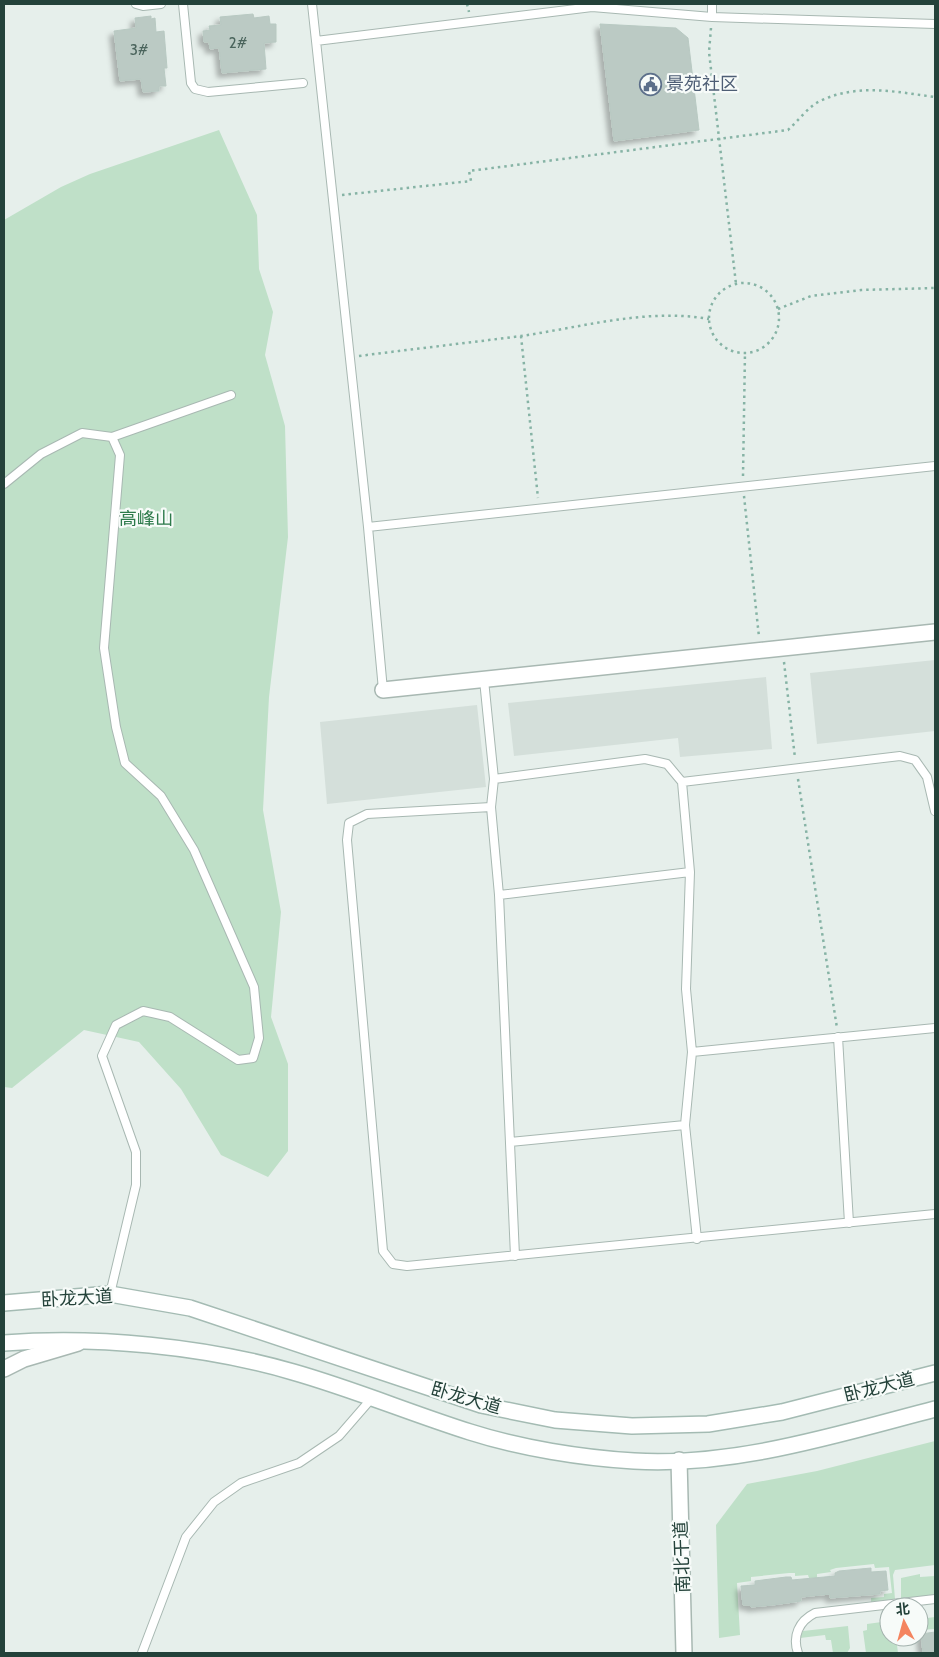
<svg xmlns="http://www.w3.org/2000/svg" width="939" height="1657" viewBox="0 0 939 1657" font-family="Cabin,'Noto Sans SC',sans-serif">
  <defs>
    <filter id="shadow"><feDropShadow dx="-4.5" dy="4.5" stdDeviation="2.5" flood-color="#0004"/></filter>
  </defs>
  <rect width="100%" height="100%" fill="#e6efeb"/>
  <path fill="#d4dfda" d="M935,660V731L817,744L810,673Z
    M766,677L772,749L680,757L678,738L514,756L508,703Z
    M477,705L486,787L327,804L320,722Z"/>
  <path fill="#bfe0c8" d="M219,130L257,215L259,269L273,312L265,355L285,426L288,537L269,697L263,810L281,912L271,1017L288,1064V1151L268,1177L221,1155L181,1089L139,1042L84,1030L12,1088L4,1087V220L61,187L90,174Z
    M935,1441V1565L895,1570L893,1575L895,1599L871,1602V1598L884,1597V1594L892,1593L889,1567L875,1568L874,1564L836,1568L830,1570L831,1572L817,1574V1578H809L808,1575L795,1576V1573H789L751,1577V1581L737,1583L740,1635L719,1638L716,1525L747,1484L817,1471Z
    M920,1574V1577L935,1576V1595L901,1598V1578Z
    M935,1617V1629L919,1630V1619Z
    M889,1621V1637H896L898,1653H866L863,1631L867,1630V1624Z
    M848,1626L850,1648L847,1653H833L831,1640H826L825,1635L800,1638L803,1631Z"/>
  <path fill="#bbcac4" stroke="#b8c9c2" filter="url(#shadow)" d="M253,14L254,18L269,16L270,24H276V42L264,43L266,69L222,73L219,48L210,49L209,42H204L203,31L210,30L209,26L221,25L220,17Z
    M151,16V19L155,18L156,32L164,31L167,68H164L166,86H159V91L143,92L141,79L120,81L114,31L136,28L135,18Z
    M600,24L676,28L688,38L699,130L614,141Z
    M871,1568V1572L886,1571L888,1590L880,1591V1594L830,1598V1594L801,1597V1601L772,1605L751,1607L750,1605H743L741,1586L755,1585V1581L786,1577H791L792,1580L835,1576V1573L839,1571Z
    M935,1632V1653H923L921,1634Z"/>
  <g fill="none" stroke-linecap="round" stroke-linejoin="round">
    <defs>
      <path id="service" d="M136,4L143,6L161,4
        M183,4L191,83L195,89L208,92L303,83
        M312,4L316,41
        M712,17V4
        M112,437L231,395
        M4,484L41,454L82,433L112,437L120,455L104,648L116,727L125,763L161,796L194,850L254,987L259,1038L253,1058L238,1060L170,1017L143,1011L116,1025L102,1056L136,1152V1185L110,1294
        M368,527L935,466
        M484,680L494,779L491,807L499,895L515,1256
        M383,690L368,527L316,41L592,7L712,17L935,24
        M494,779L645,759L667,764L682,782L690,872L686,989L692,1052L685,1125L697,1239
        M682,782L900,756L915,760L927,777L935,811
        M491,807L367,814L349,823L347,840L383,1251L393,1264L407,1266L935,1214
        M499,895L690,872
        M838,1037L849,1223
        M692,1052L935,1028
        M510,1142L685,1125
        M142,1653L186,1537L214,1502L241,1483L299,1463L339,1436L372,1398
        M798,1653C792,1636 799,1621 815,1613L935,1599"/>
      <path id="minor" d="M383,690L935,632"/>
      <path id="tertiary" d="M4,1369L24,1359L78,1343
        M679,1460L684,1653"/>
      <path id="secondary" d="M4,1303L110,1294L190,1308L481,1405L555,1420L632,1426L708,1424L782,1412L935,1373
        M4,1343C96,1336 204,1346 293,1372C353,1389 410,1413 470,1432C520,1448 582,1458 634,1461C735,1467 839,1434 935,1409"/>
    </defs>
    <use href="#service" stroke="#a8b8b2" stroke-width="10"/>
    <use href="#minor" stroke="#a8b8b2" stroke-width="18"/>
    <use href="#tertiary" stroke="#a8b8b2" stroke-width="18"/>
    <use href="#secondary" stroke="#a4bbb3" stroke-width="18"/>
    <path stroke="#86b3a5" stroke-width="2.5" stroke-dasharray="2.5 4" stroke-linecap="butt" d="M467,4L469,12
      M711,28L709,52L736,284
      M342,195L471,181L469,171L788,130C798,121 809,106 820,101C858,83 896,92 935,97
      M709 318a35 35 0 1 1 70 0a35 35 0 1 1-70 0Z
      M778,309L811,296L861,290L935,288
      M521,336L538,498
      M359,356C413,349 467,343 521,336C583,327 647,308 709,319
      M743,476L745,352
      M744,496L759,637
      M784,662L795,758
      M798,779L837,1028"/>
    <use href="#service" stroke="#fff" stroke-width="8"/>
    <use href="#minor" stroke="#fff" stroke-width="15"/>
    <use href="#tertiary" stroke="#fff" stroke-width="15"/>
    <use href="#secondary" stroke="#fff" stroke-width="15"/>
  </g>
  <defs>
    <symbol id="civic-ring" viewBox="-11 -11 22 22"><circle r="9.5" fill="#f7fbf9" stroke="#5c6f8a" stroke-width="1.5"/><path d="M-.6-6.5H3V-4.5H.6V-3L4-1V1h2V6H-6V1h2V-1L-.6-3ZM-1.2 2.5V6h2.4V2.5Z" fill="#5c6f8a"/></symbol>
  </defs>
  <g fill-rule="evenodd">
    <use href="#civic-ring" x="638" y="72" width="25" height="25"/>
  </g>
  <g text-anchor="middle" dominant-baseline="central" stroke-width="4.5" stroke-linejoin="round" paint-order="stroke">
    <g font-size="15" fill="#4a645c">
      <text x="238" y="43">2#</text>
      <text x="139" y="50">3#</text>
    </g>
    <g font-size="18" fill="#4e5e75" stroke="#f7fbf9" text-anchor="start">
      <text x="666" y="84">景苑社区</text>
    </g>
    <g font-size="18" fill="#2d7a4b" stroke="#f7fbf9">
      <text x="146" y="519">高峰山</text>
    </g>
    <g font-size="18" fill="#24423a" stroke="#f7fbf9">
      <text transform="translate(77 1298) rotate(-3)">卧龙大道</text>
      <text transform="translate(879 1387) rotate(-14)">卧龙大道</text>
      <text transform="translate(466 1398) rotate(16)">卧龙大道</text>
      <text transform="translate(682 1557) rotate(-92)">南北干道</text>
    </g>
  </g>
  <rect width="939" height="1657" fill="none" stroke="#24423a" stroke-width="10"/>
  <g transform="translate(904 1622) rotate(354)"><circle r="24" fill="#f7fbf9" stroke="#a3b1ad"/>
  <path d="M0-4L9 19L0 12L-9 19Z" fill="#f4845f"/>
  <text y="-8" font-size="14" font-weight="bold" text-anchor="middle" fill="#24423a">北</text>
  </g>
</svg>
